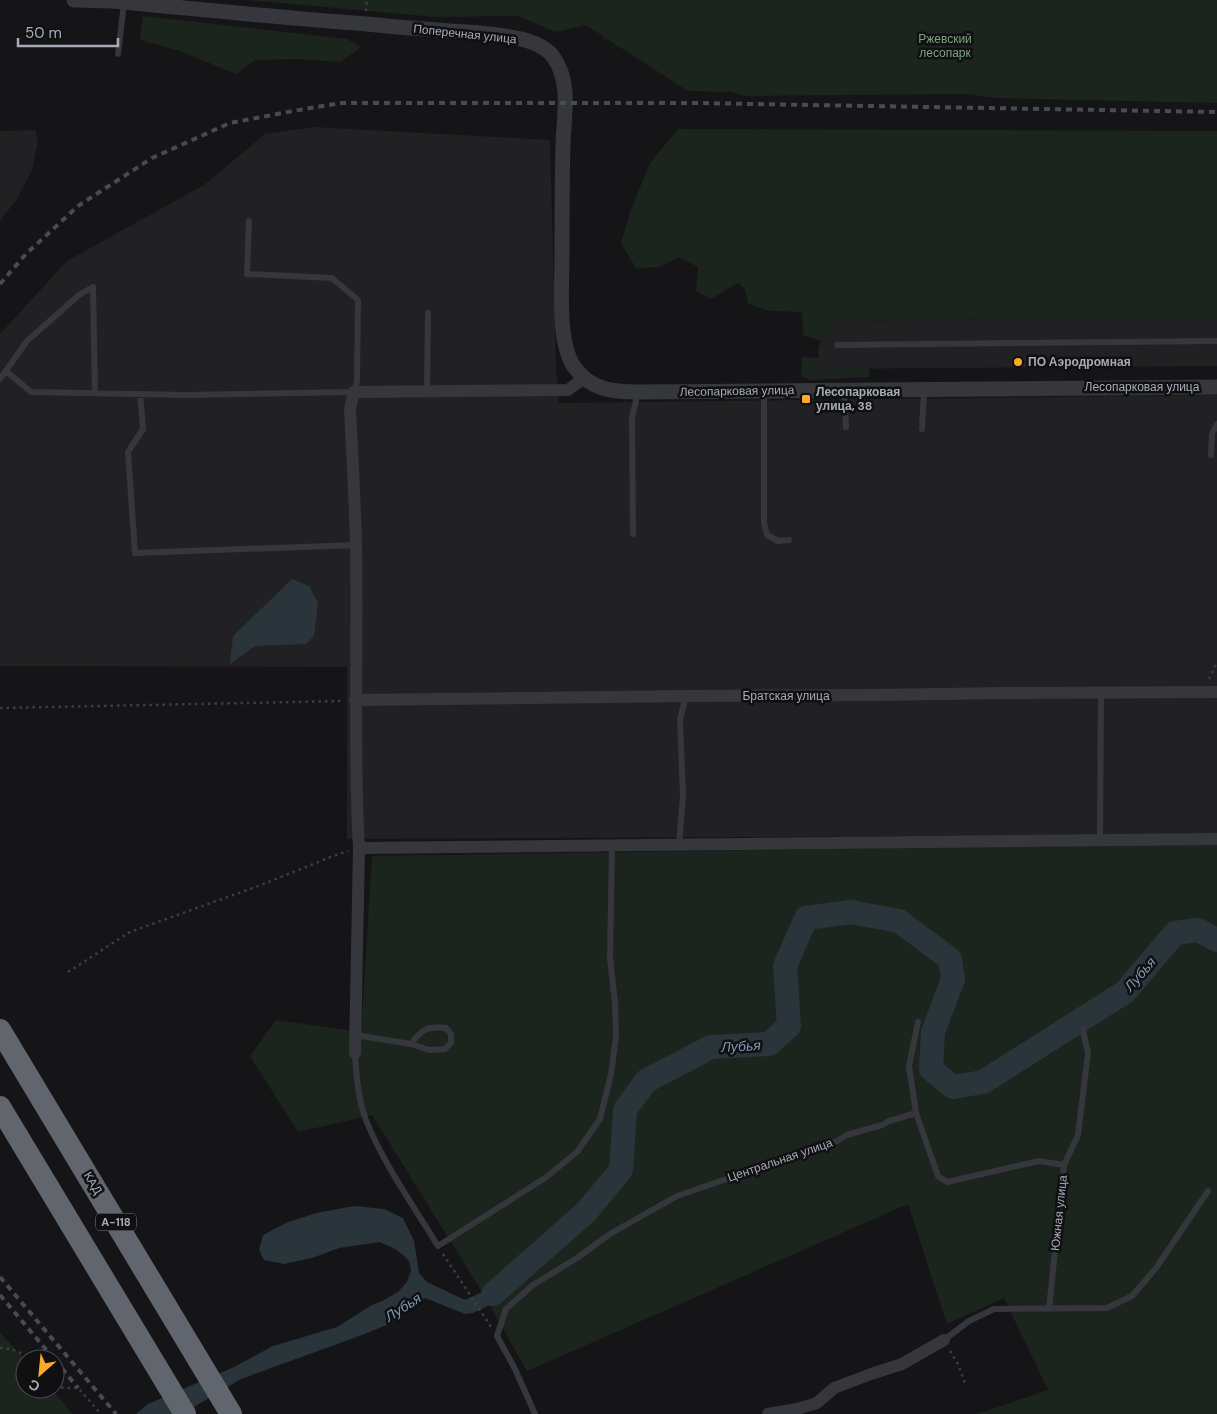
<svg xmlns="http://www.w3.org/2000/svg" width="1217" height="1414" viewBox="0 0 1217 1414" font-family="'DM Sans',sans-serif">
  <rect width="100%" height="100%" fill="#151517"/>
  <path fill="#212124" d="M314,127L550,140L556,368L559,403L1217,395V835L347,839V667L0,666V334L67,261L204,185L265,134Z
    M35,130L38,141L32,170L17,199L0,221V131Z
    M1217,317V366L819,369L818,348L824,334L828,336L835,321Z"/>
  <path fill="#1c251d" d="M248,0H1217V103L996,98L966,94L745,96L731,92L688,91L607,39H604L603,36L586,25L556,32L518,16L435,17Z
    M143,16L347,39L361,47L341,62L298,59L255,60L236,74L180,51L140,40Z
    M678,129L1217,131V317L836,321L828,336L824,334L821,341L803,335L802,312L770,311L748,304L745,289L738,283L711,299L696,291L698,267L679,257L660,267L636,268L621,243L630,212L650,163Z
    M802,357L819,358V369L869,368V377L809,380L801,375Z
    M1217,843V1414H977L1048,1390L1004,1298L947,1324L908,1204L527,1371L484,1295L372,1115L298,1132L250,1056L276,1020L361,1032L372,856Z
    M0,1332L25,1360V1389H51L73,1414H0Z"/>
  <path fill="#2a343b" d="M292,579L309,586L318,603L314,636L306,644L255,646L230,664L233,636Z
    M354,1206L384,1209L403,1218L414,1241L419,1273L427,1282L465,1300L487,1290L513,1268L521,1276L496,1302L473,1313L465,1314L425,1298L406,1310L389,1324L362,1335L241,1379L182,1414H136L148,1404L234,1367L273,1346L337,1327L372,1305L382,1301L398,1292L407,1282L411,1270L409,1261L403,1255L395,1249L380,1242L339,1248L312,1258L284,1264L264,1260L259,1250L263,1235L286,1223L316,1213Z"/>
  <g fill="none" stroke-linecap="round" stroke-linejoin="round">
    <path stroke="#2a343b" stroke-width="24" d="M493,1294L586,1212L621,1170L625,1110L646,1081L711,1047L769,1044L789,1026L785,966L806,918L851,912L899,921L950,959L953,979L933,1032L931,1069L953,1087L983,1082L1125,992L1175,933L1198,930L1217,940"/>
    <path stroke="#3b3e43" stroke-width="2.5" stroke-dasharray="2.5 4" stroke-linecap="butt" d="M366,11L367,0
      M1209,679L1217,662
      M0,708L343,701
      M68,972L130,932L261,885L328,858L348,851
      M443,1254L491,1327
      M0,1348C11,1348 21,1352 30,1359
      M950,1351L958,1364L966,1386
      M55,1385L64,1388H78L101,1414"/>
    <path stroke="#35373c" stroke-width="6" d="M118,54L124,3
      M837,345L1217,341
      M6,371L31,392L186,395L354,392L357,382L358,300L332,278L247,274L249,221
      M0,379L27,341L79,295L93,287L95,393
      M427,391L428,313
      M844,391L846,427
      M764,392V523L767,535L778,541L789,540
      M140,394L143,429L128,452L135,553L356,545
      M922,429L924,391
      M1211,455L1212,434L1217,424
      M633,534L632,418L638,392
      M1100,840L1101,692
      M679,845L683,795L680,719L686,696
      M355,1035L411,1044C422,1029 427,1026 446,1028L451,1034V1043L445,1049L429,1050L411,1044
      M355,1053C356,1075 358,1099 366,1120C384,1165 413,1205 438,1246L545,1178L577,1152L600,1119L611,1074L616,1036L615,1003L610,958L612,846
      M916,1113L909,1066L918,1022
      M1049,1309L1064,1165L1078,1135L1088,1053L1083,1030
      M944,1340L969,1321L994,1309L1107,1308L1132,1296L1156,1268L1208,1191
      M535,1414L515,1369L497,1336L506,1309L533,1285L577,1258L610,1234L647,1213L677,1196L837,1141L847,1135L882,1125L889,1121L916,1113L938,1176L947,1182L1039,1161L1064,1165"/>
    <path stroke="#35373c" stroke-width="12" d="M355,700L686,696L875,695L1005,693L1217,692
      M359,848L1217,839
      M355,1053L359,848C353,747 358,646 356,545C355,499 352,454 350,409L354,392L568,390L584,378
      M768,1414L797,1409L817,1403L834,1388L871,1374L902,1364L944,1340"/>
    <path stroke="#35373c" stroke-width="15" d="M74,0L112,1C197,9 282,18 367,24C395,27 423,29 451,31C474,32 498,34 521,39C533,42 547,47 554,58C571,82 564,116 563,144C562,181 562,219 562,257C562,287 557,344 575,368C591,390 613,392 638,392L1217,387"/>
    <path stroke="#61656d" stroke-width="22" d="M0,1030L231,1414
      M0,1107L185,1414"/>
    <path stroke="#484b51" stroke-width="4" stroke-dasharray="6 5" stroke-linecap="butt" d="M0,284L26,254L78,206L152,158L230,123L293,111L341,103H696L1217,112
      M0,1277L116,1414
      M0,1295L54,1359
      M55,1360L78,1388"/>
  </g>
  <g fill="#faa929" stroke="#101012" stroke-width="2">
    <circle cx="1018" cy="362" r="5"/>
    <rect x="801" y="394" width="10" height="10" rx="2.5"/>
  </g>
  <g text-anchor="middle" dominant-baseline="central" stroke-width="5" stroke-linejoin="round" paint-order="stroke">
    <rect fill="#101012" stroke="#797d86" stroke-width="1" x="96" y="1213.5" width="40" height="17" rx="4"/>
    <g font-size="11" font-weight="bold" fill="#a6acb7">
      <text x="116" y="1222">А-118</text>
    </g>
    <g font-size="12" fill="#a6acb7" stroke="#101012">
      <text transform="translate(465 34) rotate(6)">Поперечная улица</text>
      <text x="1142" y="387">Лесопарковая улица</text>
      <text transform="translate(737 391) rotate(-1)">Лесопарковая улица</text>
      <text x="786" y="696">Братская улица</text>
      <text transform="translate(780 1160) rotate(-19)">Центральная улица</text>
      <text transform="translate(93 1183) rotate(59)">КАД</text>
      <text transform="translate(1059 1213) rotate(-84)">Южная улица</text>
    </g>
    <g font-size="12" fill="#7ca37c" stroke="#101012">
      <text x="945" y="39">Ржевский<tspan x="945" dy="14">лесопарк</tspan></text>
    </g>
    <g font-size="12" font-weight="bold" fill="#a6acb7" stroke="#101012" text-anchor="start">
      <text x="1028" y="362">ПО Аэродромная</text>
      <text x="816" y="392">Лесопарковая<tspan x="816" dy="14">улица, 38</tspan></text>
    </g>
    <g font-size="14" font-style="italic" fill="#7b9cb4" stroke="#101012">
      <text transform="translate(1140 974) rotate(-49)">Лубья</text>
      <text transform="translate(741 1046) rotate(-3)">Лубья</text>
      <text transform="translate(403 1307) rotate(-33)">Лубья</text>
    </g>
  </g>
  <g transform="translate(40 1374) rotate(207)"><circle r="24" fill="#101012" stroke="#4c4e54"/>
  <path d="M0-4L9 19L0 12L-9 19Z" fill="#faa929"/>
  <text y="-8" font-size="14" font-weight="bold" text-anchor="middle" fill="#a6acb7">С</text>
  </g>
  <path d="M18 38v8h100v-8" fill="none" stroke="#a6acb7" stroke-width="2.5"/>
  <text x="25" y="38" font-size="15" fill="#a6acb7" stroke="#101012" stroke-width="4" paint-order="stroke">50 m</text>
</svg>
